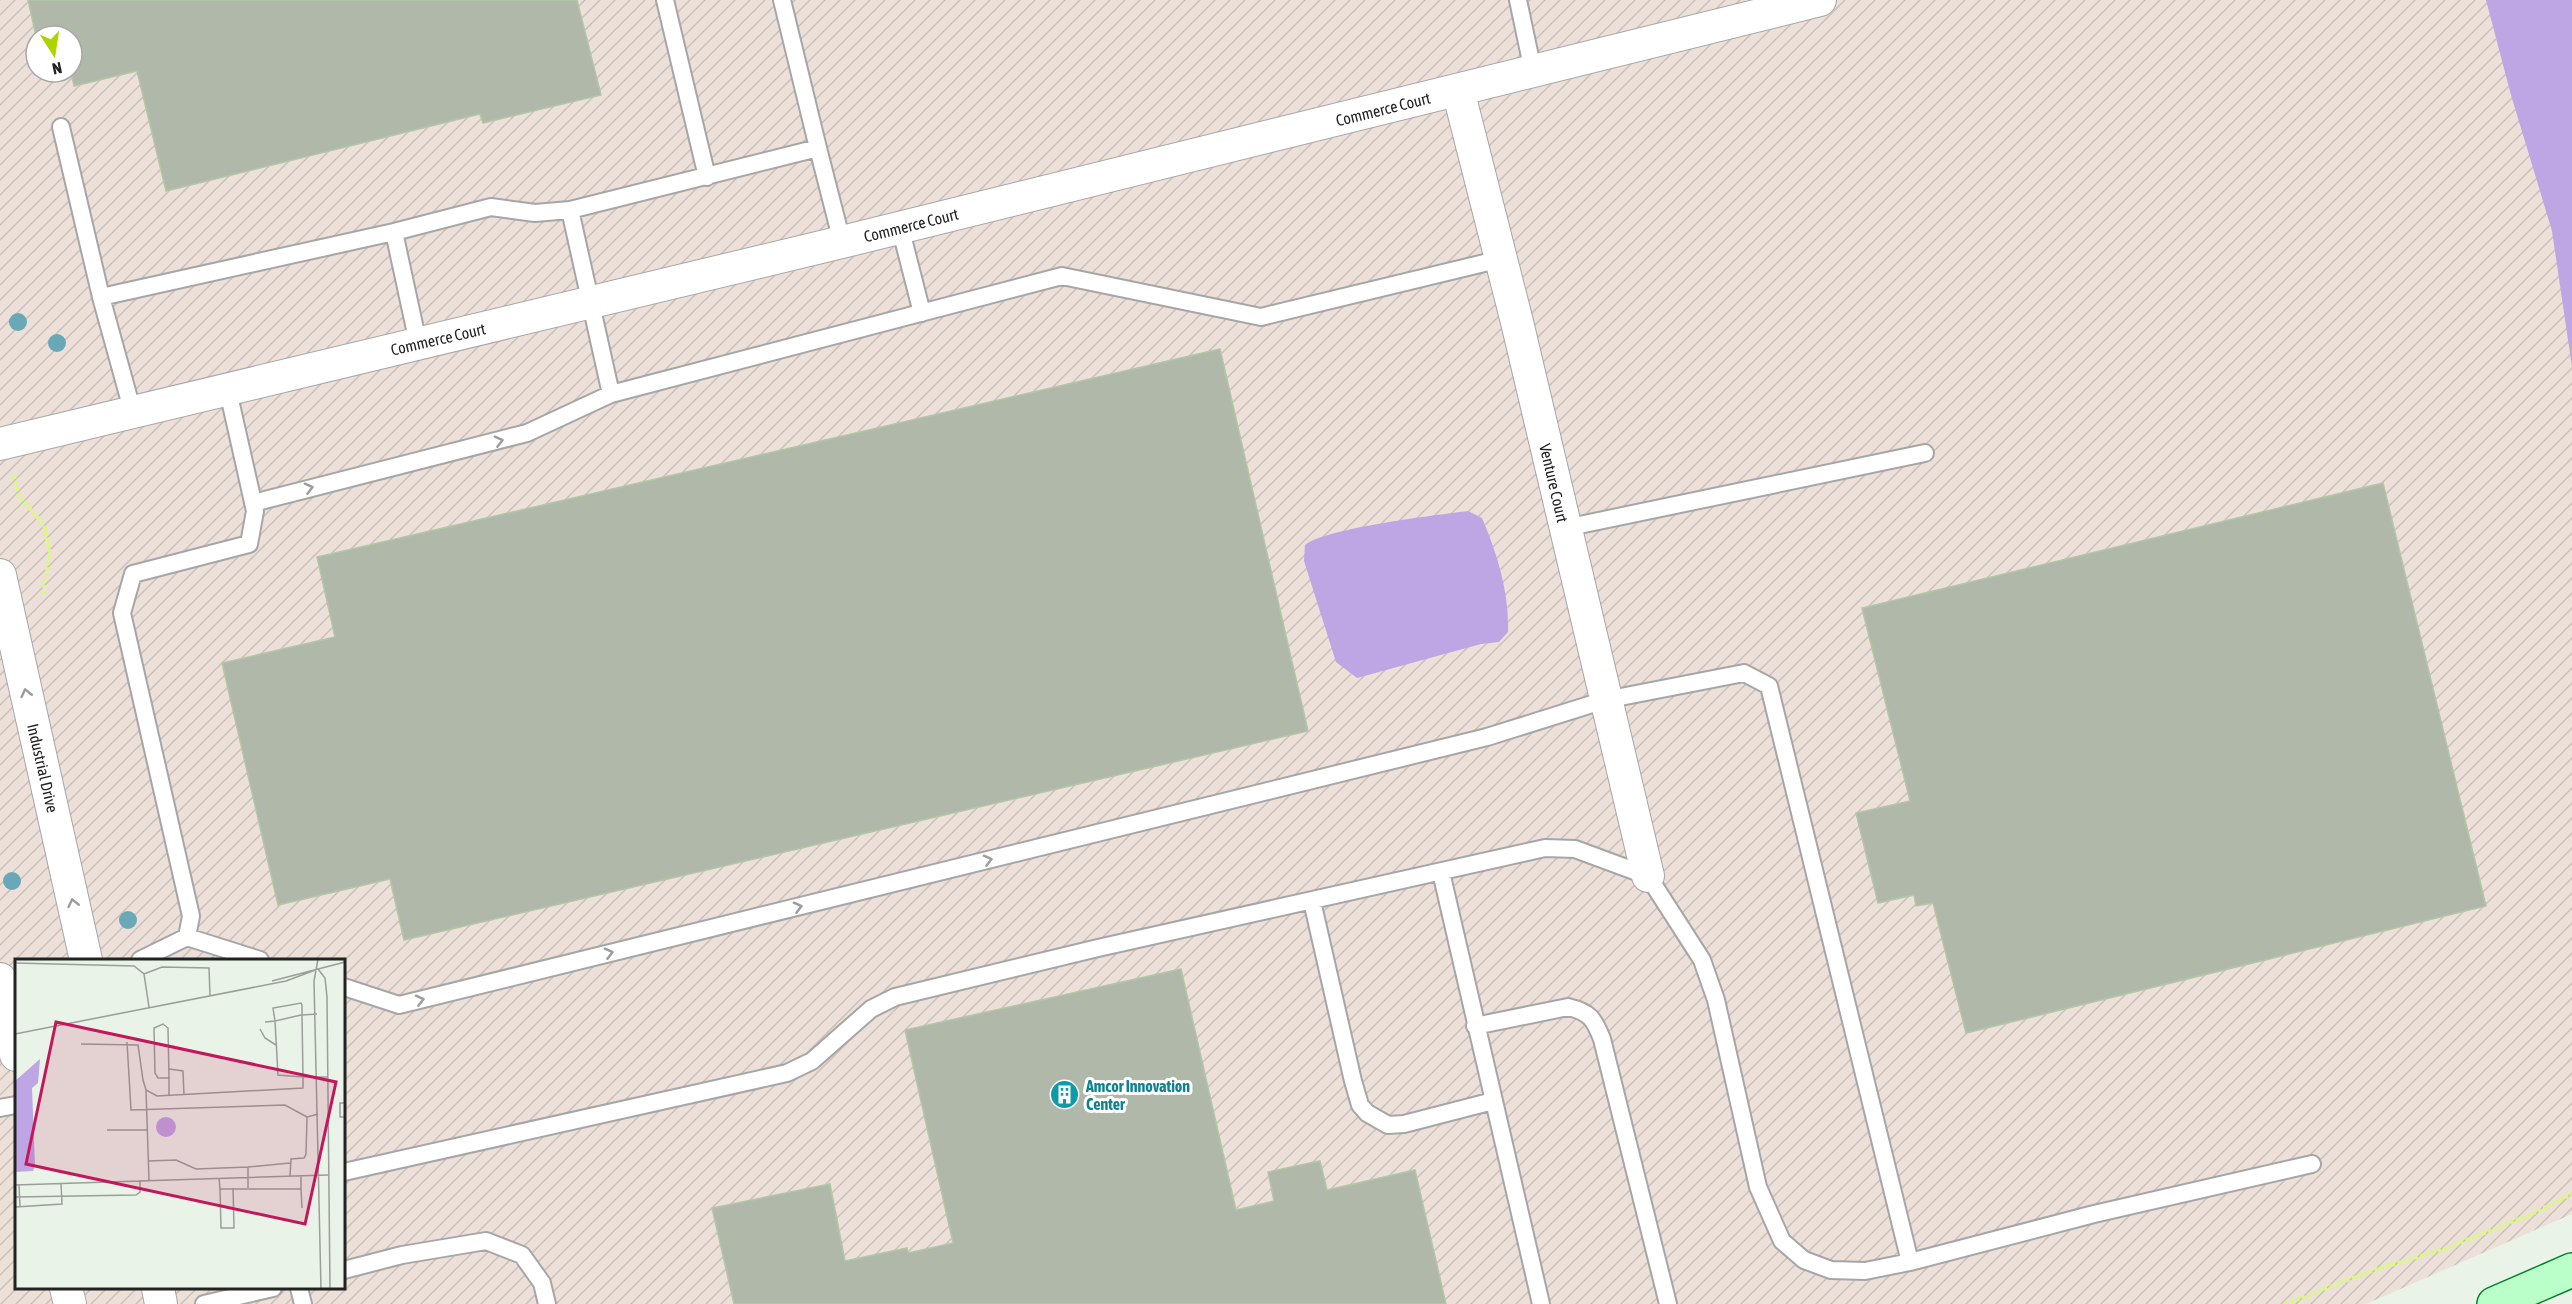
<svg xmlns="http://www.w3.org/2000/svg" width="2572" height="1304" viewBox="0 0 2572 1304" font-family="'Asap Condensed',sans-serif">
  <defs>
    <pattern id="industrial-furrows" width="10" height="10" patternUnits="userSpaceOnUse" patternTransform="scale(1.5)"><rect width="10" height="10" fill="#ece0d9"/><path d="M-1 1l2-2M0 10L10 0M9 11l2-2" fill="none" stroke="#cac0ba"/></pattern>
  </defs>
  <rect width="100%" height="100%" fill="#eaf3e8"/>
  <path fill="url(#industrial-furrows)" fill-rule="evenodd" d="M0,0H2572V1214L2366,1304H0ZM36,36H72V72H36ZM16,960H344V1288H16Z"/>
  <path fill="#bea5e4" d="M2486,0H2572V367L2552,231L2511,95Z
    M1468,511L1482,518C1498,556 1509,592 1508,632L1499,642L1481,644L1357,678L1336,662L1304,561L1305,545C1326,528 1437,515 1468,511Z"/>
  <path fill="#b0b9a9" stroke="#b4c6a8" stroke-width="1.5" d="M28,0H577L601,95L483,123L480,114L166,191L137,71L74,86L71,72L72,36H36Z
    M1220,349L1308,731L404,940L390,879L278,905L222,663L335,637L317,557Z
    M2383,483L2486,906L1966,1033L1933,903L1916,906L1914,895L1878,903L1856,813L1910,801L1862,608Z
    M1181,969L1236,1210L1274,1201L1268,1172L1320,1161L1327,1190L1415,1170L1446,1304H734L712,1208L830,1184L845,1261L907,1248L908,1253L953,1243L905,1030Z"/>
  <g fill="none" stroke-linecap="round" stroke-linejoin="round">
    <defs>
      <path id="lane" d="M665,0L707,177
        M782,0L818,148
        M1518,0L1533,71
        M61,127L101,297
        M570,210L611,394L1062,276L1261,317L1501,259
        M900,227L922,313
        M394,232L418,343
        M133,413L101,297L394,232L491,207L535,213L570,210L818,148L842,242
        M253,503L527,433L611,394
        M1565,528L1925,453
        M1441,872L1541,1304
        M1312,901L1353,1081L1360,1105L1367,1113L1388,1125L1404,1124L1493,1101
        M187,937L260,960
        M140,960L187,937L191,916L122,613L133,574L249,544L255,511L228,391
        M344,987L399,1005L1487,737L1605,700L1744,673L1769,686L1910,1262
        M1475,1026L1568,1007C1590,1012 1594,1019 1602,1039L1668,1304
        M0,1108L16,1105
        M344,1172L787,1073L812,1061L871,1009L895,997L1098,948L1545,848L1575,849L1648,876L1702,960L1716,1000L1758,1187L1782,1241L1804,1260L1831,1270L1865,1271L1910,1262L2094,1214L2312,1164
        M344,1270L402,1255L486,1241L522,1255L542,1283L547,1304
        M299,1288L303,1304
        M204,1304L273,1288"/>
      <path id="street" d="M1458,90L1517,322L1648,876
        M0,444L842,242L1820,0
        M0,575L86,960
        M0,979L16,1055
        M66,1288L70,1304
        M158,1288L161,1304"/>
      <path id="secondary" d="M2494,1304L2572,1270"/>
    </defs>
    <use href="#lane" stroke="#a6a6a6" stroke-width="20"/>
    <use href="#street" stroke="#a6a6a6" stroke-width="34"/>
    <use href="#secondary" stroke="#008225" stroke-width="36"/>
    <path stroke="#d6ff6d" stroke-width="4" stroke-dasharray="3 3" stroke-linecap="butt" d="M14,476L19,496L44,525L50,552L43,593
      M2285,1304L2374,1270L2445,1249L2534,1213L2572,1194"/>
    <use href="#lane" stroke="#fff" stroke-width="16"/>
    <use href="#street" stroke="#fff" stroke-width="32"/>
    <use href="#secondary" stroke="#baffca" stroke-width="33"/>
  </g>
  <g fill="#69a8b7">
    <circle cx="18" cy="322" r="9"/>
    <circle cx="57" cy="343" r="9"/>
    <circle cx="12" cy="881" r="9"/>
    <circle cx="128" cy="920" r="9"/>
  </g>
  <defs><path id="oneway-chevron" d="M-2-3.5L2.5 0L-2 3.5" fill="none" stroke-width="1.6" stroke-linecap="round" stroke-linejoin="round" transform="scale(1.5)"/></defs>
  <g stroke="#9c9c9c">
    <use href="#oneway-chevron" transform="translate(499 441) rotate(-14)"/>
    <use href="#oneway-chevron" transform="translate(309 488) rotate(-14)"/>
    <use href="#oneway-chevron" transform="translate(26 693) rotate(-103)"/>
    <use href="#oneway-chevron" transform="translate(988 860) rotate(-14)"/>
    <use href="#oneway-chevron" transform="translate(73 903) rotate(-103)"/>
    <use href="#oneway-chevron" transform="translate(798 907) rotate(-14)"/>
    <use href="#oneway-chevron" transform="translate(609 953) rotate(-14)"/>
    <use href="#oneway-chevron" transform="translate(420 1000) rotate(-14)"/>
  </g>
  <defs>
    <symbol id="building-disc" viewBox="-11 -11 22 22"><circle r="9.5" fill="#0f9aa8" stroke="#fff"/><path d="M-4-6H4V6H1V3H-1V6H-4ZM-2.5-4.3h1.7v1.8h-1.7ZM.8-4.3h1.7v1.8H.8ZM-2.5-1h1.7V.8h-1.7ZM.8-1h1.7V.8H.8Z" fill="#fff"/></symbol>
  </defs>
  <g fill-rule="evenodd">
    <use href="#building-disc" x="1048" y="1078" width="33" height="33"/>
  </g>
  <g text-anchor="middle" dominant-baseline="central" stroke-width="6" stroke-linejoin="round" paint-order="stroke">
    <g font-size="16" fill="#222" stroke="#fff">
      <text transform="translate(1383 109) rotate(-14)">Commerce Court</text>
      <text transform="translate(911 225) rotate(-14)">Commerce Court</text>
      <text transform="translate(438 339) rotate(-13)">Commerce Court</text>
      <text transform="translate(1554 483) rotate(77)">Venture Court</text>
      <text transform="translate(43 768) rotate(77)">Industrial Drive</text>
    </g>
    <g font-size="16" font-weight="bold" fill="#0d838f" stroke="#fff" text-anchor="start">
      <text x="1086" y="1086">Amcor Innovation<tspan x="1086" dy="18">Center</tspan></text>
    </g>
  </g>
  <g transform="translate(15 959)">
    <rect width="330" height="330" fill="#eaf3e8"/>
    <path d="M25,100L23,124L17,129L20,207L18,212L0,213V122ZM141 168a10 10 0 1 1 20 0a10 10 0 1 1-20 0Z" fill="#bea5e4"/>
    <path fill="none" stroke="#9a9f99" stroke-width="1.5" d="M303,0L299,22L306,330M0,4L119,7L129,15L134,48M303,10L310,19L312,38L315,330M129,15L147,8L194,9L195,36M257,22L330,3M250,63L260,62L258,49L286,44L287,46V56L288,118L263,116L260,62L286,56H287L302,55M245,70L250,79L261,86M0,75L271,22L303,10M112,83L116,151L270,146L292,158M66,85L123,86L128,121L131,131L142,137L288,129V118H313M154,110L168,112L169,136M154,119H143L140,114L139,69L148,65L153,69L154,119V136M131,131L134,221M330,144H325V158H330M92,171H132M133,202L161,201L181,210L233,208V229M233,208L275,204M275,217L276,200L289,199L291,195L292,158L303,155M204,219L205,230H286V216M4,225L5,248M0,226L313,216M205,230L206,269H219L218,229M286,230L287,249M0,238L121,236L125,233V221M0,248L47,245L46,224"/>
    <path fill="#c2185b" fill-opacity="0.15" stroke="#c2185b" stroke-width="3" d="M41,63L321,123L290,265L11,205Z"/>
    <rect width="330" height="330" fill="none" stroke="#222" stroke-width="3"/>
  </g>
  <g transform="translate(54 54) rotate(168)"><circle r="28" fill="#ffffff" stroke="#a7a7a7" stroke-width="1.5"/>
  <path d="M0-4.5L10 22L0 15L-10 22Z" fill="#aed400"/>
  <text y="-9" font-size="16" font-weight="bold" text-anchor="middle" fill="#222222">N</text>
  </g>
</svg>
